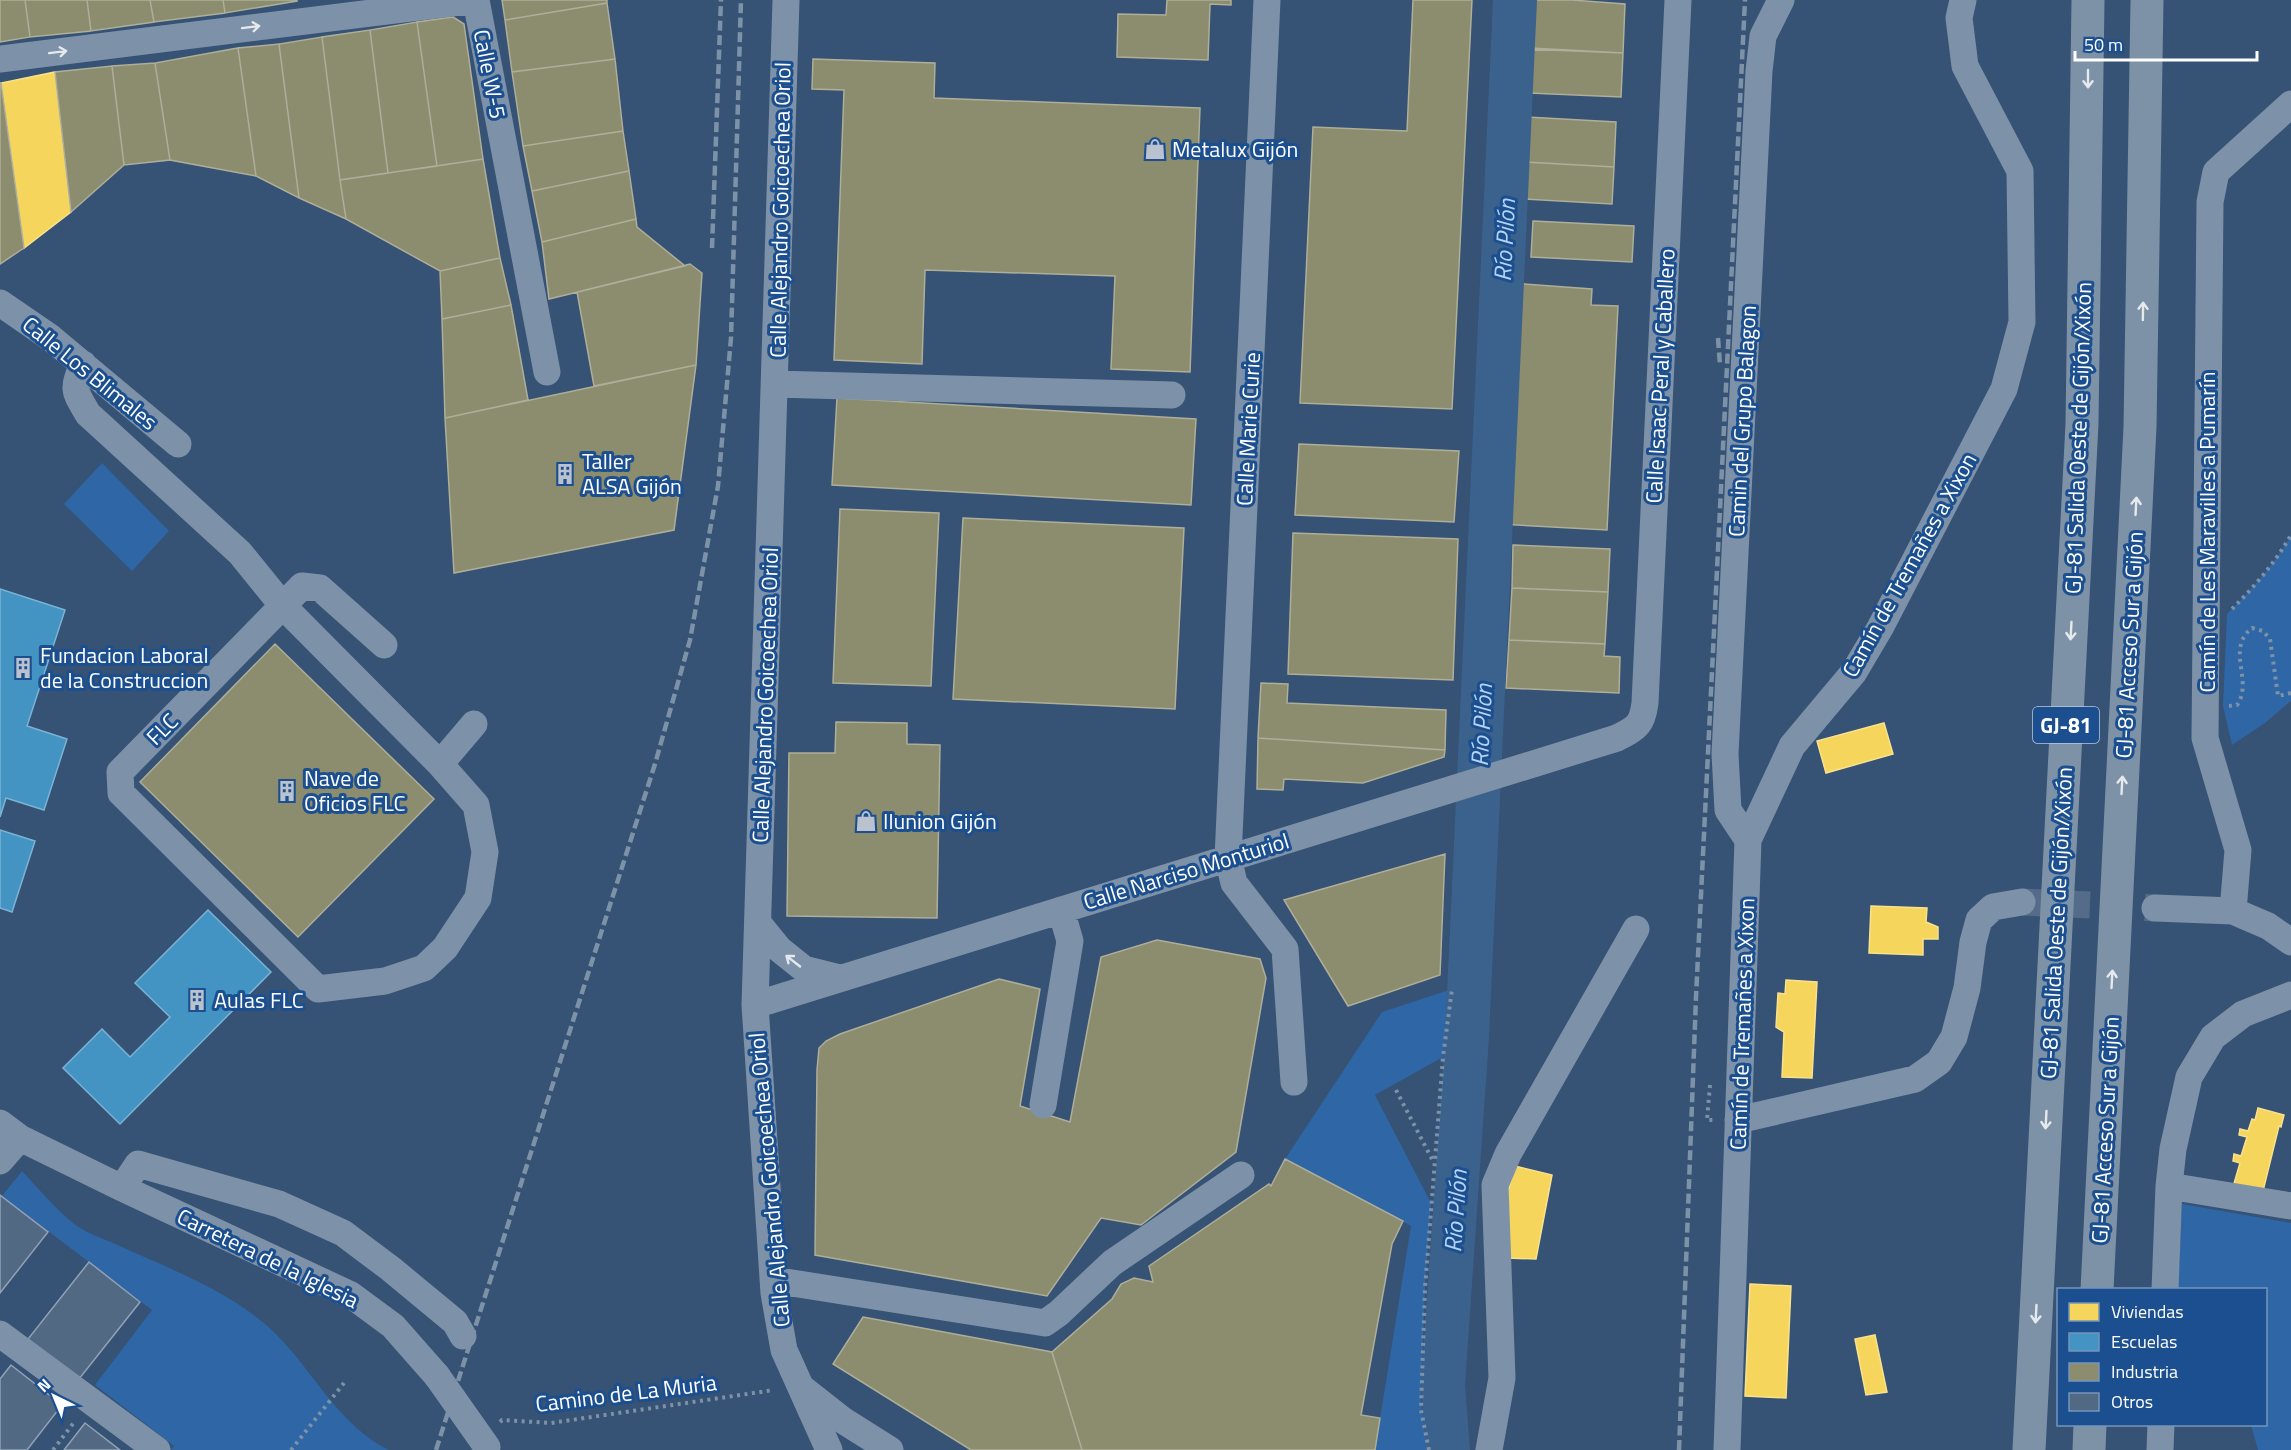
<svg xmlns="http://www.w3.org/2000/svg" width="2291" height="1450" viewBox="0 0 2291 1450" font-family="'Titillium Web',sans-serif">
  <rect width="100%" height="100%" fill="#365274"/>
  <path fill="#2f66a5" d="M102,463L169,531L132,571L64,504Z
    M2291,535V701L2265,723L2232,745L2223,706L2227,614C2251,590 2274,565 2291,535Z
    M1452,989L1443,1057L1375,1095L1431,1203L1425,1288L1421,1401L1429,1450H1375L1411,1226L1285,1159L1382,1012Z
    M22,1171C37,1187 60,1214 77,1226C90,1235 108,1240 122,1247C175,1271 234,1293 276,1334C315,1373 338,1425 389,1450H171L174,1446L95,1385L152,1310L2,1196Z
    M2182,1204L2291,1223V1450H2258L2251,1425L2266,1424V1290H2178Z"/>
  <path fill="#f6d55c" stroke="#f9e28d" stroke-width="1.5" d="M55,72L71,212L24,248L1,83Z
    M1884,723L1893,754L1826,773L1817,741Z
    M1871,906L1927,908L1926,922L1938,927V939H1923V955L1869,953Z
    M1786,980L1817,982L1812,1078L1782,1077L1784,1032L1776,1027L1778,993L1785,994Z
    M2258,1108L2284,1115L2281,1127L2279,1126L2262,1195L2233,1187L2240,1163L2233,1161L2234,1154L2241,1156L2247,1137L2239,1135L2240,1129L2248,1131L2252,1119L2255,1120Z
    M1515,1166L1552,1175L1536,1259L1506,1258L1502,1213Z
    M1750,1284L1791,1286L1786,1398L1745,1396Z
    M1875,1335L1887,1392L1866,1395L1855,1339Z"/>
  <path fill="#4393c3" stroke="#7bb3d5" stroke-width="1.5" d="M0,589L65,610L27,726L67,739L44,810L6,798L0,817Z
    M0,830L35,841L12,912L0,908Z
    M208,910L271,972L120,1124L63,1068L102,1029L130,1057L170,1017L135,983Z"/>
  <path fill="#8c8c6e" stroke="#aeae9a" stroke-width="1.5" d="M0,0H25L30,37L0,42Z
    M25,0H87L91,31L30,37Z
    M87,0H150L154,22L91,31Z
    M150,0H223L225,13L154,22Z
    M223,0H297V1L225,13Z
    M502,0H607V3L505,20Z
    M1167,0H1231V5L1210,4L1208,60L1117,57L1118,14L1166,15Z
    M1413,0H1472L1452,409L1300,403L1313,127L1407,131Z
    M1524,0H1572L1625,4L1623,53L1522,49Z
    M607,3L615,59L512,72L505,20Z
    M453,17L464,24L483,159L437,166L417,22Z
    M417,22L437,166L388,173L370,30Z
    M370,30L388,173L340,180L322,37Z
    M322,37L340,180L346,219L299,198L279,44Z
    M279,44L299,198L256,176L238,48Z
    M238,48L256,176L170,160L155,63Z
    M1531,48L1623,53L1621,97L1529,93Z
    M615,59L623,131L523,146L512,72Z
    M813,59L935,63L934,98L1200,108L1190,372L1111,369L1115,276L925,270L922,364L834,360L844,90L812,89Z
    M155,63L170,160L124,165L112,66Z
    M112,66L124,165L71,212L55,72Z
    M1,83L24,248L0,264V83Z
    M1527,117L1616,122L1614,167L1525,162Z
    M623,131L629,171L532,191L523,146Z
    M483,159L500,258L440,271L346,219L340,180Z
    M1525,162L1614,167L1612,204L1523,199Z
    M629,171L636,219L542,242L532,191Z
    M636,219L637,227L685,266L549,299L542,242Z
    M1533,221L1634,226L1632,262L1531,257Z
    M500,258L511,305L442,319L440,271Z
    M690,264L702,273L696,365L594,386L577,292Z
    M1512,283L1592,289L1591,305L1618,306L1607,530L1499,524Z
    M511,305L528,400L445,418L442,319Z
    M696,365L674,530L454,573L445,418Z
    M837,398L1196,419L1191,505L832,485Z
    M1299,444L1459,451L1454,522L1295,515Z
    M840,509L939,513L931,686L833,683Z
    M963,518L1184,528L1175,709L953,699Z
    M1293,533L1458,539L1453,680L1288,674Z
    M1513,545L1610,549L1608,592L1512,588Z
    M1512,588L1608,592L1605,644L1509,640Z
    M1509,640L1605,644L1604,656L1620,657L1619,693L1506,688Z
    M275,644L434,799L298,937L140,782Z
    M1261,683L1288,684L1287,703L1446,710L1445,750L1258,738Z
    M836,722L907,723V744L940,745L937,918L787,916L789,753H835Z
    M1258,738L1335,743L1445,750L1444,757L1363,783L1284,779L1283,790L1257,789Z
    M1445,854L1440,975L1348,1006L1284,900Z
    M1157,940L1260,959L1266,978L1236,1152L1141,1225L1101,1218L1047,1296L815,1255L817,1070L819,1048L826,1041L840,1034L999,979L1040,989L1020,1106L1070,1122L1101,957Z
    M1285,1159L1403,1221L1392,1244L1361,1415L1380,1418L1375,1450H1082L1052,1352L1112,1299L1121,1284L1134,1278L1153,1282L1149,1266L1269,1184L1271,1186Z
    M863,1317L1052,1352L1082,1450H971L833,1364Z"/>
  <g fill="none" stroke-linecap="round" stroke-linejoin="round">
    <path stroke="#3b618d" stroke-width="44" d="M1448,1450L1443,1385L1467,1037L1515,0"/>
  </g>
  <path fill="#526984" stroke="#92a2b6" stroke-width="1.5" d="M0,1195L48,1232L0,1293Z
    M89,1262L140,1302L79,1379L28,1339Z
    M11,1365L62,1405L27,1450H0V1379Z
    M85,1423L120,1450H64Z"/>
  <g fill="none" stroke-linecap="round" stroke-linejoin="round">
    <path stroke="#546c89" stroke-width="27" stroke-dasharray="27 14" stroke-linecap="butt" d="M2022,902L2155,908"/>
    <path stroke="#7d92a8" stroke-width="4" stroke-dasharray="3 4.5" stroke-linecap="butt" d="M2232,609C2254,587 2275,563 2291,535
      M2229,706L2237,705C2254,681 2225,649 2252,628L2263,631L2270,639L2278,696L2291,693
      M1710,1085L1707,1120H1713
      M1396,1090L1433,1161
      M500,1422L502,1420L551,1423L774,1390
      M53,1450L75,1421
      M291,1450L344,1383
      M1429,1450L1421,1410L1425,1288L1443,1057L1452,989"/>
    <path stroke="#7d92a8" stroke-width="27" d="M786,0L755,1005L774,1293L784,1350L829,1450
      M1267,0L1228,858L1234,883L1285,949L1294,1082
      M0,59L476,0L547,372
      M0,303L51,338L178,444
      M83,364C72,391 74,390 88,414L240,553L283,606L440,764
      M775,384L1172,395
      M384,645L320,588L302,586L120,772L121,793L318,989L385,981L424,968L445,948L478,898L485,852L476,805L440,764L474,724
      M1748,840L1728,810L1725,754L1759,71L1763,36L1781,0
      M2155,908L2233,911L2268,926L2291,942
      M2233,911L2238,850L2205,738L2210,202L2216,172L2291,104
      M758,923L779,949L804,969L840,978
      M755,1005L1617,738C1636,728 1642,726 1645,703L1678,0
      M1043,1105L1070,941L1061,910
      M1738,1120L1915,1079L1939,1062L1954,1037L1967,988L1973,942L1979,920L1993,907L2022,902
      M0,1123L20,1138L122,1188L351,1295L393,1326L437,1376
      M0,1161L20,1138
      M2169,1186L2291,1206
      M122,1188L138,1164L279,1204L343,1233L391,1269L455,1322L463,1336
      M773,1280L1045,1323L1059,1313L1112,1263L1241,1175
      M2165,1290L2169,1186L2173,1149L2189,1077L2213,1037L2243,1014L2291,995
      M0,1334L157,1450
      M802,1388L844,1421L890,1450
      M1489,1450L1502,1378L1495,1185L1508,1154L1636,929
      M1727,1450L1748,840L1792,746L1854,672L1880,628L2004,389L2022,322L2020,171L1965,66L1959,18L1963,0
      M2160,1450L2161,1424"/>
    <path stroke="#7e92a7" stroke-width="33" d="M2097,1290L2140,427L2147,0
      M2029,1450L2082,424L2088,0
      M2089,1450L2090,1424"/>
    <path stroke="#7e92a7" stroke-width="4.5" stroke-dasharray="10 4.5" stroke-linecap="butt" d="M712,248L721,0
      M1718,338L1720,365
      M436,1450L655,764L690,640L718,486L731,338L741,0
      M1679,1450L1696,997L1745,0"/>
    <path stroke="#7d92a8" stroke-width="27" d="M437,1376L487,1447"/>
  </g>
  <defs><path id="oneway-shaft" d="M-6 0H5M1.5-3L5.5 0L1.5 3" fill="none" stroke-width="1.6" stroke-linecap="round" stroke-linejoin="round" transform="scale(1.5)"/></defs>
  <g stroke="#e5e9ee">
    <use href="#oneway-shaft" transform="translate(251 27) rotate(-7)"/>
    <use href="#oneway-shaft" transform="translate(58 52) rotate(-7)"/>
    <use href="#oneway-shaft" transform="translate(793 961) rotate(-142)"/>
  </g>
  <g stroke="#e5e9ed">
    <use href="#oneway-shaft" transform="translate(2088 79) rotate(90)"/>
    <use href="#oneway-shaft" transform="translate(2143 311) rotate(-89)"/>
    <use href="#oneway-shaft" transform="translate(2136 506) rotate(-87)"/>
    <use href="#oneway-shaft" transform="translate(2071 631) rotate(93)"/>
    <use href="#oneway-shaft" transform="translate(2122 785) rotate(-87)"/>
    <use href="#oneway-shaft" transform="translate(2112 979) rotate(-87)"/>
    <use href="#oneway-shaft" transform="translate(2046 1120) rotate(93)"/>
    <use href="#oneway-shaft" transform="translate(2036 1314) rotate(93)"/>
  </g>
  <defs>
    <symbol id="shop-bare" viewBox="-9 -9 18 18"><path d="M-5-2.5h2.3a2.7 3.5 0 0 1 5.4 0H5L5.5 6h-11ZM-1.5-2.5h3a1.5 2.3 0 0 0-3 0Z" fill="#b9c2ce" stroke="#1b4f8f" stroke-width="2.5" paint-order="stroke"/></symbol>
    <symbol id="building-bare" viewBox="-9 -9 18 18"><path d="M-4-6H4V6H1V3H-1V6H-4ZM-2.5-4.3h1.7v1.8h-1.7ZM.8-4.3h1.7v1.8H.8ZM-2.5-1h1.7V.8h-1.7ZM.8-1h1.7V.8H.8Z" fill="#b9c2ce" stroke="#1b4f8f" stroke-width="2.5" paint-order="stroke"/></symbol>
  </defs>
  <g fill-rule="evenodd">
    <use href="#shop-bare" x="1140" y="134" width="30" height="30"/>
    <use href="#building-bare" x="550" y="459" width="30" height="30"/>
    <use href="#building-bare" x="8" y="653" width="30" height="30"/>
    <use href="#building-bare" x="272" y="776" width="30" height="30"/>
    <use href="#shop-bare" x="851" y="806" width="30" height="30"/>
    <use href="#building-bare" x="182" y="985" width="30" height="30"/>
  </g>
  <g text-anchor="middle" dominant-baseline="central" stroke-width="6" stroke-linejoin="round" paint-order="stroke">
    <rect fill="#1b4f8f" stroke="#bbcadd" stroke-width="1.5" x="2033" y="707" width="66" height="36" rx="4.5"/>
    <g font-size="21" font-weight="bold" fill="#fff">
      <text x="2066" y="725">GJ-81</text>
    </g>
    <g font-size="22" fill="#fff" stroke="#1b4f8f">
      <text transform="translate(490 74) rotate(79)">Calle W-5</text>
      <text transform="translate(780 210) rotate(-89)">Calle Alejandro Goicoechea Oriol</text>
      <text transform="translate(90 373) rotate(39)">Calle Los Blimales</text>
      <text transform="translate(1660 376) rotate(-87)">Calle Isaac Peral y Caballero</text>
      <text transform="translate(1742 421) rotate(-87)">Camin del Grupo Balagon</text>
      <text transform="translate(1248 429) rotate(-87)">Calle Marie Curie</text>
      <text transform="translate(2078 438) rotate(-88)">GJ-81 Salida Oeste de Gijón/Xixón</text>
      <text transform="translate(2207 532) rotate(-90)">Camín de Les Maravilles a Pumarín</text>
      <text transform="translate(1909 565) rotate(-61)">Camín de Tremañes a Xixon</text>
      <text transform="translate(2129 645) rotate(-87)">GJ-81 Acceso Sur a Gijón</text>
      <text transform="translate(765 695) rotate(-88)">Calle Alejandro Goicoechea Oriol</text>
      <text transform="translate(162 729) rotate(-45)">FLC</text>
      <text transform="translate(1186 871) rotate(-17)">Calle Narciso Monturiol</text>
      <text transform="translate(2056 923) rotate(-87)">GJ-81 Salida Oeste de Gijón/Xixón</text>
      <text transform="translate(1742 1024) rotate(-88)">Camín de Tremañes a Xixon</text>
      <text transform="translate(2105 1130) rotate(-87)">GJ-81 Acceso Sur a Gijón</text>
      <text transform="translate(769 1180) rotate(-95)">Calle Alejandro Goicoechea Oriol</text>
      <text transform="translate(268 1258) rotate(26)">Carretera de la Iglesia</text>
      <text transform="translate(626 1393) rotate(-7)">Camino de La Muria</text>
    </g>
    <g font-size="22" fill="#fff" stroke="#1b4f8f" text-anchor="start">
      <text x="1172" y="149">Metalux Gijón</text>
      <text x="582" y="461">Taller<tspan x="582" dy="25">ALSA Gijón</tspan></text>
      <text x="40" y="655">Fundacion Laboral<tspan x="40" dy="25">de la Construccion</tspan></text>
      <text x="304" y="778">Nave de<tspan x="304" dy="25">Oficios FLC</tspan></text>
      <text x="883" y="821">Ilunion Gijón</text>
      <text x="214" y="1000">Aulas FLC</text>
    </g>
    <g font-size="24" font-style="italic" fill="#b5d3f5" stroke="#1b4f8f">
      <text transform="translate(1504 240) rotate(-87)">Río Pilón</text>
      <text transform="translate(1481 725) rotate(-87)">Río Pilón</text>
      <text transform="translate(1455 1211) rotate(-86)">Río Pilón</text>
    </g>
  </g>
  <rect x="2057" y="1288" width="210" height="138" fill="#1b4f8f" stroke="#7695bc" stroke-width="1.5"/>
  <rect x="2069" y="1303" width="30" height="18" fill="#f6d55c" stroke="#7695bc" stroke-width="1.5"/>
  <text x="2111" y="1318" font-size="18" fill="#ffffff">Viviendas</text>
  <rect x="2069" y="1333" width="30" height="18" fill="#4393c3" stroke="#7695bc" stroke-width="1.5"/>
  <text x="2111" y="1348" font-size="18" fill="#ffffff">Escuelas</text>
  <rect x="2069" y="1363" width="30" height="18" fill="#8c8c6e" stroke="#7695bc" stroke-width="1.5"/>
  <text x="2111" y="1378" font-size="18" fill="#ffffff">Industria</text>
  <rect x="2069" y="1393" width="30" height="18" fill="#526984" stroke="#7695bc" stroke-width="1.5"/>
  <text x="2111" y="1408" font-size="18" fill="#ffffff">Otros</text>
  <g transform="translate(54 1396) rotate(317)" stroke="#1b4f8f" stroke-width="4.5" paint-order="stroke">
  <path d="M0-4.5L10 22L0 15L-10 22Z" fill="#ffffff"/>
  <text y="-9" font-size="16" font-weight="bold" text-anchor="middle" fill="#ffffff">N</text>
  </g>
  <path d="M2075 51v9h182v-9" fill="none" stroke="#ffffff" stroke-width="3"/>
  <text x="2084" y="51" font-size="18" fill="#ffffff" stroke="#1b4f8f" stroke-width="4.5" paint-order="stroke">50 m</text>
</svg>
